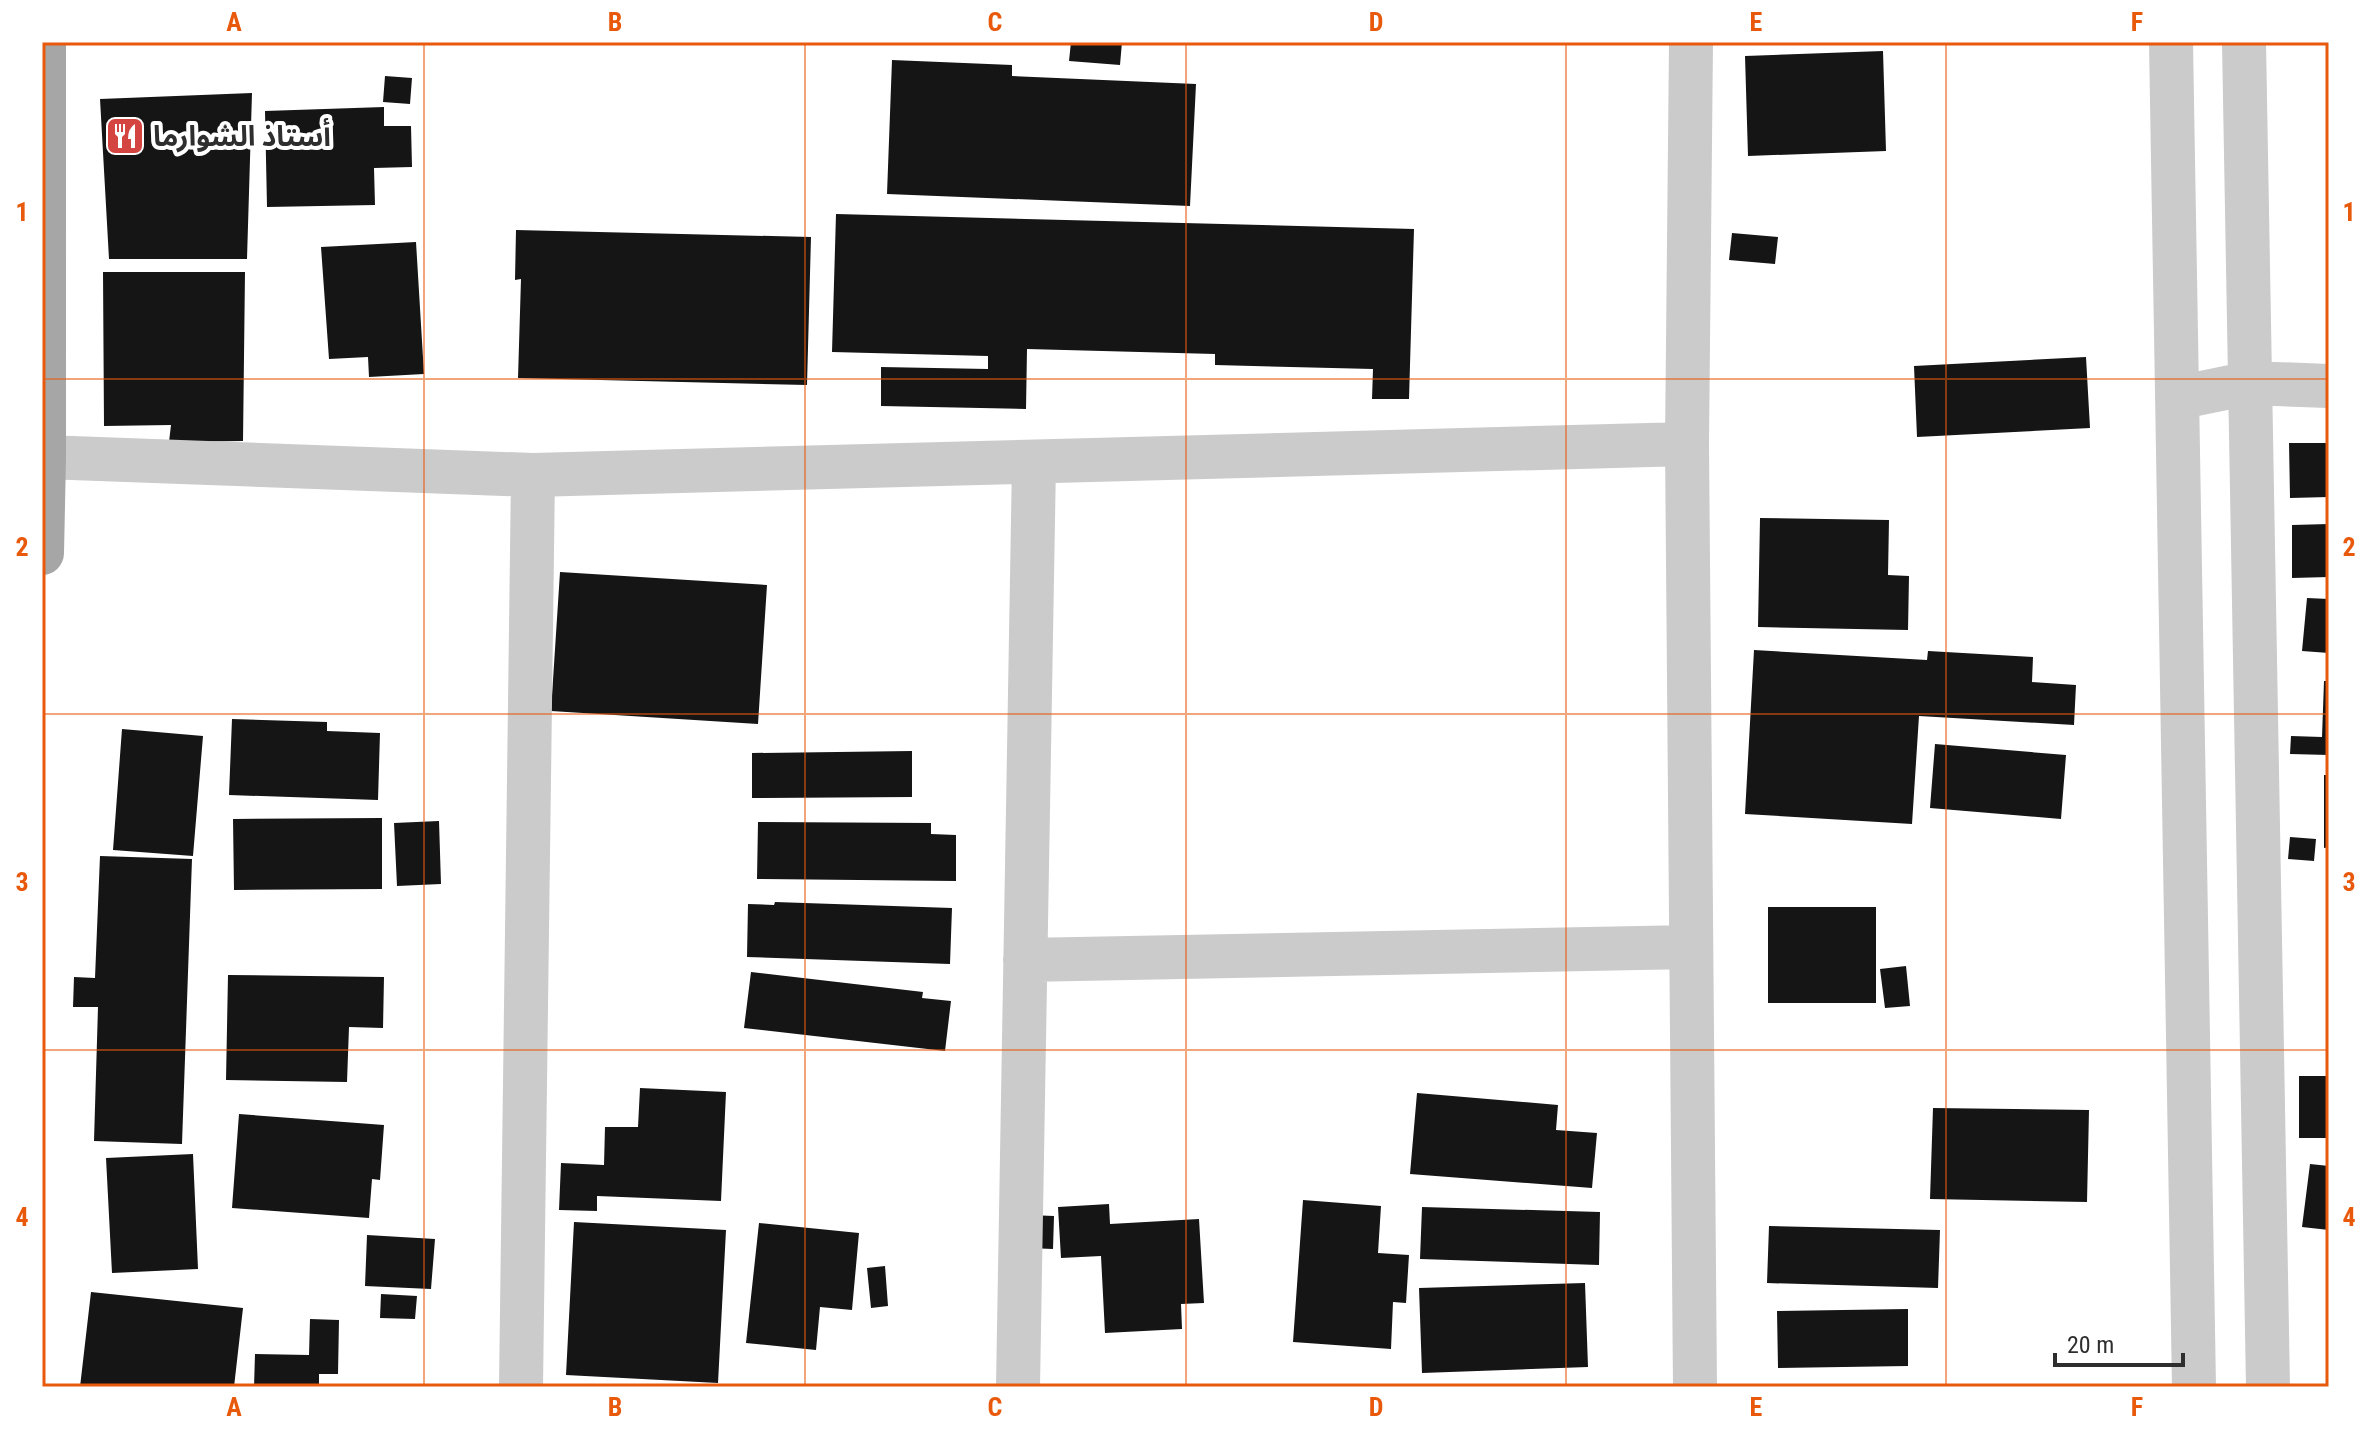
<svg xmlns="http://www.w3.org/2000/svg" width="2371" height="1429" viewBox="0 0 2371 1429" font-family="'Roboto Condensed','Noto Sans Arabic',sans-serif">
  <rect width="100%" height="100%" fill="#fff"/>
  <path fill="#151515" d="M1071,42H1122L1120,65L1069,61Z
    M1883,51L1886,151L1748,156L1745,56Z
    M892,60L1012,65V76L1196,84L1190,206L887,194Z
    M385,76L412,78L410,104L383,102Z
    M252,93L247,259H109L100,99Z
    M384,107V126H411L412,167L374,168L375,205L267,207L265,111Z
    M836,214L1414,229L1409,399H1372L1373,369L1215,365V354L1027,349L1026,409L881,406V367L988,369V356L832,352Z
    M516,230L811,237L807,385L518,378L521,279L515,280Z
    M1732,233L1778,237L1775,264L1729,260Z
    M416,242L424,374L369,377L368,357L329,359L321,247Z
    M103,272H245L243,441L169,442L171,425L104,426Z
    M2086,357L2090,428L1917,437L1914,366Z
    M2289,443H2329V497L2290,498Z
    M1760,518L1889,520L1888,575L1909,576L1908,630L1758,627Z
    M2329,524V577L2292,578V525Z
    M560,572L767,585L758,724L551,711Z
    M2307,598L2329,599V653L2302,651Z
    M1754,650L1927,660L1928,651L2033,657L2032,682L2076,685L2074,725L1919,716L1912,824L1745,814Z
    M2324,681H2329V755L2290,754L2291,736L2322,737Z
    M232,719L327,722V731L380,733L378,800L229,795Z
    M122,729L203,736L193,856L113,850Z
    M1935,744L2066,755L2061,819L1930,808Z
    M912,751V797L752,798V753Z
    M2324,775H2329V847L2324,848Z
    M382,818V889L234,890L233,819Z
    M439,821L441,884L397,886L394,823Z
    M758,822L931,823V834L956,835V881L757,879Z
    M2290,837L2316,839L2314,861L2288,859Z
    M100,856L192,859L182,1144L94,1141L98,1007H73L74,977L95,978Z
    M775,902L952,908L950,964L747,957L748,904L774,905Z
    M1768,907H1876V1003H1768Z
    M1906,966L1910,1006L1885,1008L1880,969Z
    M751,972L923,992L922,998L951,1001L945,1051L744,1028Z
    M228,975L384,977L383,1028L349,1027L347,1082L226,1080Z
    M2299,1076H2329V1138H2299Z
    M640,1088L726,1092L721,1201L597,1196V1211L559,1210L561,1163L604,1165L605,1127H638Z
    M1417,1093L1558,1105L1556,1130L1597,1133L1592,1188L1410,1174Z
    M1933,1108L2089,1110L2087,1202L1930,1199Z
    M239,1114L384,1125L380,1180L372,1179L369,1218L232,1208Z
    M193,1154L198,1269L112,1273L106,1158Z
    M2310,1164L2329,1166V1230L2302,1227Z
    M1303,1200L1381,1206L1378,1253L1409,1255L1406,1303L1393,1302L1391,1349L1293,1342Z
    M1109,1204L1110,1224L1199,1219L1204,1303L1181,1304L1182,1329L1105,1333L1101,1256L1061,1258L1058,1207Z
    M1422,1207L1600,1212L1599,1265L1420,1259Z
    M1029,1215L1054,1216L1053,1249L1028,1248Z
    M574,1222L726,1230L718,1383L566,1375Z
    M759,1223L859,1233L852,1310L820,1307L816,1350L746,1343Z
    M1769,1226L1940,1230L1938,1288L1767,1283Z
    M367,1235L435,1239L431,1289L365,1286Z
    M885,1266L888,1306L871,1308L867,1268Z
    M1585,1283L1588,1367L1422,1373L1419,1288Z
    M91,1292L243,1308L234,1387H80Z
    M381,1294L417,1296L415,1319L380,1318Z
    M1908,1309V1366L1778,1368L1777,1311Z
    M310,1319L339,1320L338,1374H319V1387H254L255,1354L309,1355Z"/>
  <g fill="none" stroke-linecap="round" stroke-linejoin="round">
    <path stroke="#cbcbcb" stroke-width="44" d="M1691,42L1687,444L1695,1387
      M2171,42L2194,1387
      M2244,42L2268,1387
      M2177,398L2250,383L2329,386
      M44,457L533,475L1687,444
      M1025,960L1691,947
      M521,1387L533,475
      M1018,1387L1034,462"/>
    <path stroke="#a6a6a6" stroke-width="44" d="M42,553L44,457V42"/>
  </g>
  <path fill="none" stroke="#e8590c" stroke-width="2" stroke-opacity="0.55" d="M424,42V1387M805,42V1387M1186,42V1387M1566,42V1387M1946,42V1387M42,379H2329M42,714H2329M42,1050H2329"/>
  <defs>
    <symbol id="restaurant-square" viewBox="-11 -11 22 22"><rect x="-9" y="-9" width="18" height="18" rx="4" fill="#d44441" stroke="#fff"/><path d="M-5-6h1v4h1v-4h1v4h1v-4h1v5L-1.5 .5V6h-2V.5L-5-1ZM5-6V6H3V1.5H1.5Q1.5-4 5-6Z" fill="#fff"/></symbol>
  </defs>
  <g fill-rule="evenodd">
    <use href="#restaurant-square" x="103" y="114" width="44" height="44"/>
  </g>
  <g text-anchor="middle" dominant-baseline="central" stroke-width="8" stroke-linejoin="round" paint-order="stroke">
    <g font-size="28" font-weight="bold" fill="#2e2e2e" stroke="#fff" text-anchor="start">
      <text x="153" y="136">أستاذ الشوارما</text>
    </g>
  </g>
  <rect width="2371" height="1429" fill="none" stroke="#ffffff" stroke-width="88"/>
  <path d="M2055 1353v12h128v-12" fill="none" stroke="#2e2e2e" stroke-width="4"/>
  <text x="2067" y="1353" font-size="24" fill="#2e2e2e" stroke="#ffffff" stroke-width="6" paint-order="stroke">20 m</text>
  <rect x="44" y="44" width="2283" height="1341" fill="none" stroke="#e8590c" stroke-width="3"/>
  <g font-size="26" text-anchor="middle" font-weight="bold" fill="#e8590c">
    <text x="234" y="31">A</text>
    <text x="615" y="31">B</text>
    <text x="995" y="31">C</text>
    <text x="1376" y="31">D</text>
    <text x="1756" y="31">E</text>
    <text x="2137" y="31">F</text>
    <text x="22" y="221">1</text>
    <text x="2349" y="221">1</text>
    <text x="22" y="556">2</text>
    <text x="2349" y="556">2</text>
    <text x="22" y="891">3</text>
    <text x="2349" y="891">3</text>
    <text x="22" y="1226">4</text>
    <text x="2349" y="1226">4</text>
    <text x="234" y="1416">A</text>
    <text x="615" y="1416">B</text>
    <text x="995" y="1416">C</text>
    <text x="1376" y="1416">D</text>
    <text x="1756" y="1416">E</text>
    <text x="2137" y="1416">F</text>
  </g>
</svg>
